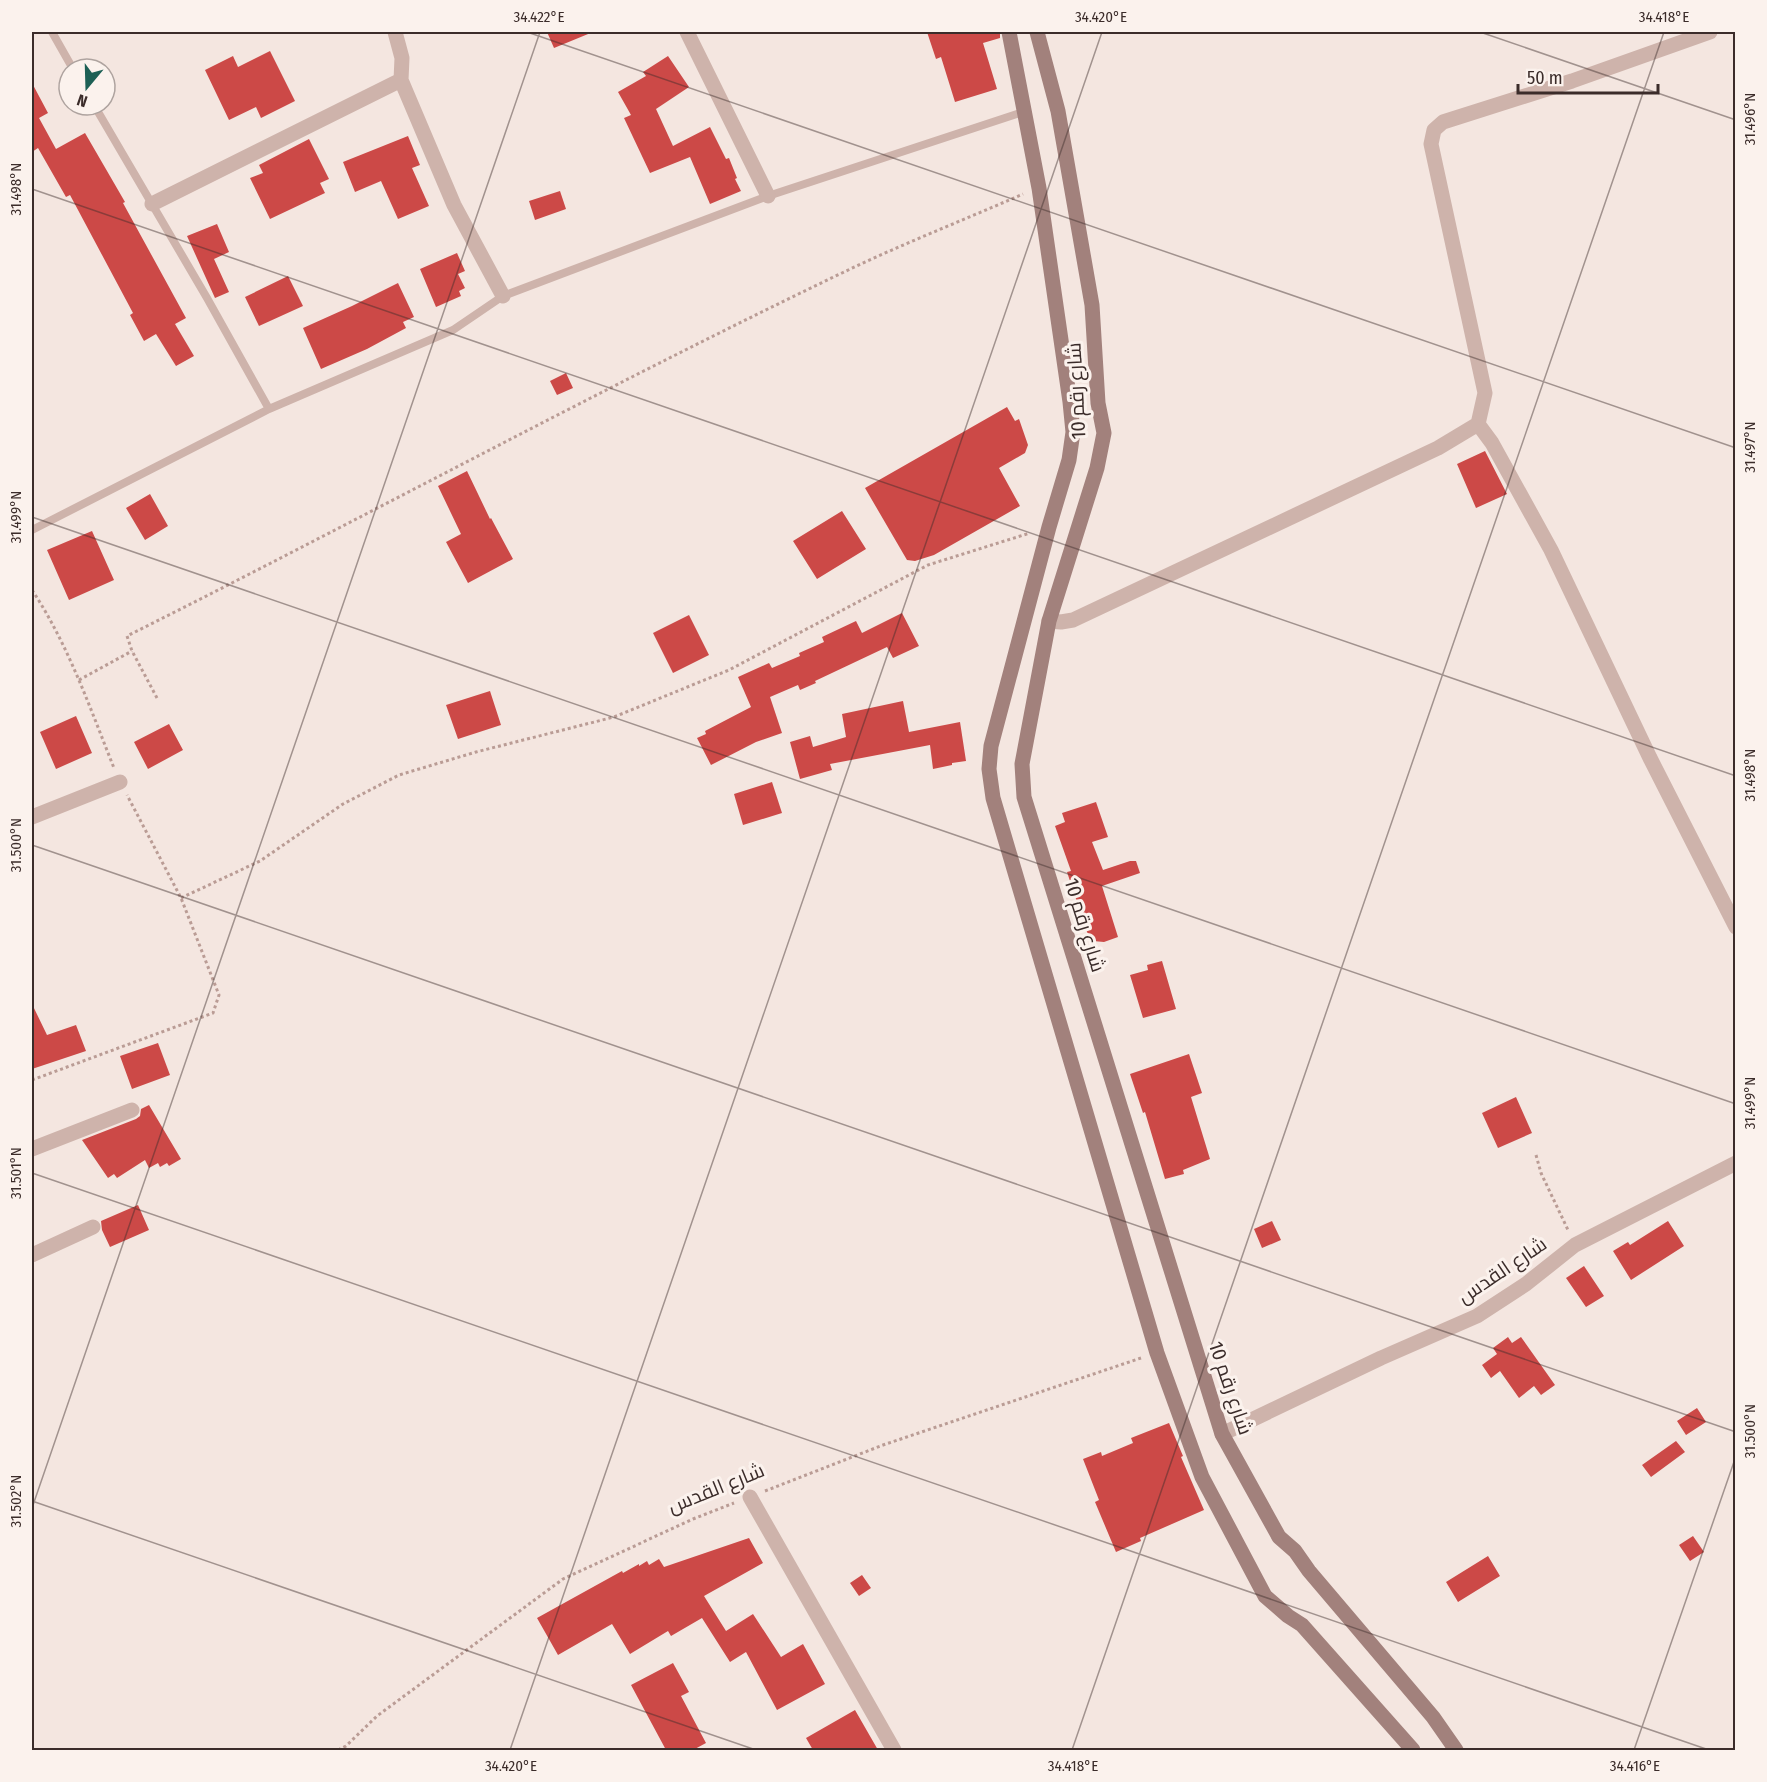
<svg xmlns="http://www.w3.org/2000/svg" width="1767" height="1782" viewBox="0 0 1767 1782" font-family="'Fira Sans Condensed',Cairo,sans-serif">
  <rect width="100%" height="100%" fill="#f4e6e0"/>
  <path fill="#cc4947" d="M547,32H593L554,48Z
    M927,32H1000V38L983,43L997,89L955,102L941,57L936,59Z
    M270,51L295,101L261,118L256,107L229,120L205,70L233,56L238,67Z
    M668,56L689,87L656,109L673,146L710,127L726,159L729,158L737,178L735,179L741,191L710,204L690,157L650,173L624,118L631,115L618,92L646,76L643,72Z
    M32,83L48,113L39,118L56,149L85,133L125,202L123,203L186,318L175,324L194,356L176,366L156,334L144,341L130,315L133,313L70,195L66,197L38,148L32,152Z
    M408,136L420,165L412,168L429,206L398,219L381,181L355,192L343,162Z
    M309,139L329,179L320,183L325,193L270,219L250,178L263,173L259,165Z
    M560,191L566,209L535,220L529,201Z
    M217,224L229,252L214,259L229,292L215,298L187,236Z
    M457,253L465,271L458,274L465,288L459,291L461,296L436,307L420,269Z
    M288,276L303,306L259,326L245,297Z
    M398,283L414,317L403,322L406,328L367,349L321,369L303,328L352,306Z
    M566,373L573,388L557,395L550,381Z
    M1007,407L1015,421L1019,419L1028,445L1025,453L999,468L1020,506L934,555L915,561L907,560L865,488Z
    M1485,451L1507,494L1476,508L1457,464Z
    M467,471L490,519L491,518L513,559L468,583L446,542L461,534L438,486Z
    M150,494L168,526L145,540L126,508Z
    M842,511L866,549L817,579L793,541Z
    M92,531L114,580L69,600L47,550Z
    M902,613L919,646L893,658L887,647L815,681L816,683L800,690L798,685L770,697L782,733L756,742L711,765L697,738L706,734L705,731L751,707L738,677L769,663L772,668L800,656L799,653L824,642L822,637L856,621L862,633Z
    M689,615L709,655L673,673L653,633Z
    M490,691L501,725L458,739L446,705Z
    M903,701L909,732L960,722L966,761L952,763V765L933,769L930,745L830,764L832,770L800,779L790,742L810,736L813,747L846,737L842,714Z
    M76,716L92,753L56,769L40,732Z
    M169,724L183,750L148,769L134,742Z
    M772,782L782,813L743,825L734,794Z
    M1096,802L1108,837L1092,842L1103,870L1130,861H1136L1140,873L1102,886L1118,937L1104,942L1093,941L1087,932L1067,872L1071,871L1055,826L1065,822L1062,813Z
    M1162,961L1176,1009L1143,1018L1130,975L1148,970L1147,965Z
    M32,1004L47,1035L76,1025L86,1051L32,1069Z
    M158,1043L170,1075L132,1089L120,1056Z
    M1189,1054L1202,1093L1191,1097L1210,1159L1183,1170L1184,1174L1165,1179L1145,1112L1143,1113L1130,1074Z
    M1516,1097L1532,1133L1498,1148L1482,1113Z
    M149,1105L181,1159L169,1166L167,1163L160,1167L158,1163L149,1168L145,1160L117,1178L114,1174L108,1178L82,1140L136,1119L140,1116L141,1109Z
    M138,1205L149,1230L110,1247L102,1230L101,1221Z
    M1272,1221L1281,1240L1262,1248L1254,1229Z
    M1668,1221L1684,1246L1631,1280L1613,1251L1628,1242L1630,1245Z
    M1584,1266L1604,1296L1586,1307L1566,1278Z
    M1508,1337L1512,1343L1521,1337L1555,1385L1541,1395L1534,1386L1519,1398L1500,1371L1491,1378L1482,1365L1497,1354L1493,1348Z
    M1697,1408L1706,1422L1686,1435L1677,1421Z
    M1169,1423L1183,1456L1181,1457L1204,1510L1140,1538L1141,1541L1116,1552L1095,1502L1099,1500L1083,1459L1101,1452L1102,1456L1133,1443L1131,1438Z
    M1676,1441L1685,1452L1651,1477L1642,1465Z
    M1693,1536L1704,1552L1690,1561L1679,1545Z
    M749,1538L763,1563L704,1596L726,1631L753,1614L781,1657L803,1644L825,1684L777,1710L746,1652L730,1662L702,1618L671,1636L668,1631L630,1654L612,1624L558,1655L537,1618L622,1571L623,1573L639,1564V1566L647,1561L649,1565L659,1559L664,1567Z
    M1488,1556L1500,1576L1458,1602L1446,1582Z
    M862,1575L871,1588L859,1596L850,1583Z
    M673,1663L689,1692L681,1696L706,1743L693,1750H666L631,1685Z
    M855,1710L878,1750H813L806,1738Z"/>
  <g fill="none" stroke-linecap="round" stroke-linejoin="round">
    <path stroke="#ba9c95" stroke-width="3" stroke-dasharray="3 3" stroke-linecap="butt" d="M32,590C68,644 90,708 114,768
      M79,680L132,651
      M157,698L132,651L127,636C367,516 602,388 844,272C902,244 964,220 1023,194
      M181,898L260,861L343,804L399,775L476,752L614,717L729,670L928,565L1030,533
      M32,1080L213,1013L219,995L181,898L127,795
      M1536,1155L1541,1173L1568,1230
      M765,1491L883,1445L1141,1358
      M338,1750L346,1746L377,1716L563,1579L693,1519L734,1503"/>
    <path stroke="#ceb3ab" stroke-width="8" d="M52,32L73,69
      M94,105L207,298L269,409L453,330L503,296L768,196L1026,111
      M32,530L269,409"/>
    <path stroke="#ceb3ab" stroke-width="15" d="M395,32L402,58L401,80
      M687,32L768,196
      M152,204L401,80L454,205L503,296
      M1478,424L1492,443L1551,550L1650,758L1736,927
      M1049,621L1061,622L1073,620L1438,448L1478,424L1485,393L1431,144L1434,130L1443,122L1572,81L1710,32
      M32,817L120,782
      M32,1149L132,1110
      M32,1255L93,1227
      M1222,1434L1381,1358L1477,1316L1526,1284L1575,1245L1736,1163
      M750,1497L894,1750"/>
    <path stroke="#a2817c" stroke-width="15" d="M1009,32L1039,188L1070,402L1073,432L1069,460L1049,527L991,746L989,769L993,798L1157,1353L1202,1477L1265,1596L1288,1616L1302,1625L1413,1750
      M1037,32L1058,111L1092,305L1098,403L1104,433L1097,468L1049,621L1022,764L1024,797L1222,1434L1279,1537L1295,1551L1309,1571L1433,1717L1456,1750"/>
  </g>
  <path fill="none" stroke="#3b2c2a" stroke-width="1.5" stroke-opacity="0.45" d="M527,32L1736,448M1480,32L1736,120M32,189L1736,776M32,517L1736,1104M32,845L1736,1432M32,1173L1709,1750M32,1501L756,1750M32,1508L540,32M510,1750L1102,32M1072,1750L1664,32M1634,1750L1736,1456"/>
  <g text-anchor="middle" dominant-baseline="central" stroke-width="6" stroke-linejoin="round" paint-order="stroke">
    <g font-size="20" fill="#3b2c2a" stroke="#fbf2ed">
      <text transform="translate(1076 391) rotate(-93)">شارع رقم 10</text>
      <text transform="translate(1085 925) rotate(73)">شارع رقم 10</text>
      <text transform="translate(1502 1270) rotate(-34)">شارع القدس</text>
      <text transform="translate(1231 1388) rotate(71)">شارع رقم 10</text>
      <text transform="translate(716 1488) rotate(-22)">شارع القدس</text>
    </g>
  </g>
  <rect width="1767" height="1782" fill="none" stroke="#fbf2ed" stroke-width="66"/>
  <g transform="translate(87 87) rotate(199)"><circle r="28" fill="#fbf2ed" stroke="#aea39f" stroke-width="1.5"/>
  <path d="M0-4.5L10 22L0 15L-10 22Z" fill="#1d6055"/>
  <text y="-9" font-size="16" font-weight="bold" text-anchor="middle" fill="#3b2c2a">N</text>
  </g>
  <path d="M1518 84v9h140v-9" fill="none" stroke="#3b2c2a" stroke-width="3"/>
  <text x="1527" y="84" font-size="18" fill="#3b2c2a" stroke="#fbf2ed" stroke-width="4.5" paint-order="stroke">50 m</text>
  <rect x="33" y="33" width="1701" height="1716" fill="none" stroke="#3b2c2a" stroke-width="2"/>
  <g font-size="15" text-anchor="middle" fill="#3b2c2a">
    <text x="539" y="22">34.422°E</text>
    <text x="1101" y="22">34.420°E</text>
    <text x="1664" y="22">34.418°E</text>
    <text transform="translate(1750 119) rotate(-90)" y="5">31.496°N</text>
    <text transform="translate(16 189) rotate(-90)" y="5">31.498°N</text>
    <text transform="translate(1750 447) rotate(-90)" y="5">31.497°N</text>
    <text transform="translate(16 517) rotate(-90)" y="5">31.499°N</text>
    <text transform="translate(1750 775) rotate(-90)" y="5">31.498°N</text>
    <text transform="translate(16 845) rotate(-90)" y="5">31.500°N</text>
    <text transform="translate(1750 1103) rotate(-90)" y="5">31.499°N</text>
    <text transform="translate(16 1173) rotate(-90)" y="5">31.501°N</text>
    <text transform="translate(1750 1431) rotate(-90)" y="5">31.500°N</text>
    <text transform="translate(16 1501) rotate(-90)" y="5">31.502°N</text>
    <text x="511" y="1771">34.420°E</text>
    <text x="1073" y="1771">34.418°E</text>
    <text x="1635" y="1771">34.416°E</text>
  </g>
</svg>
